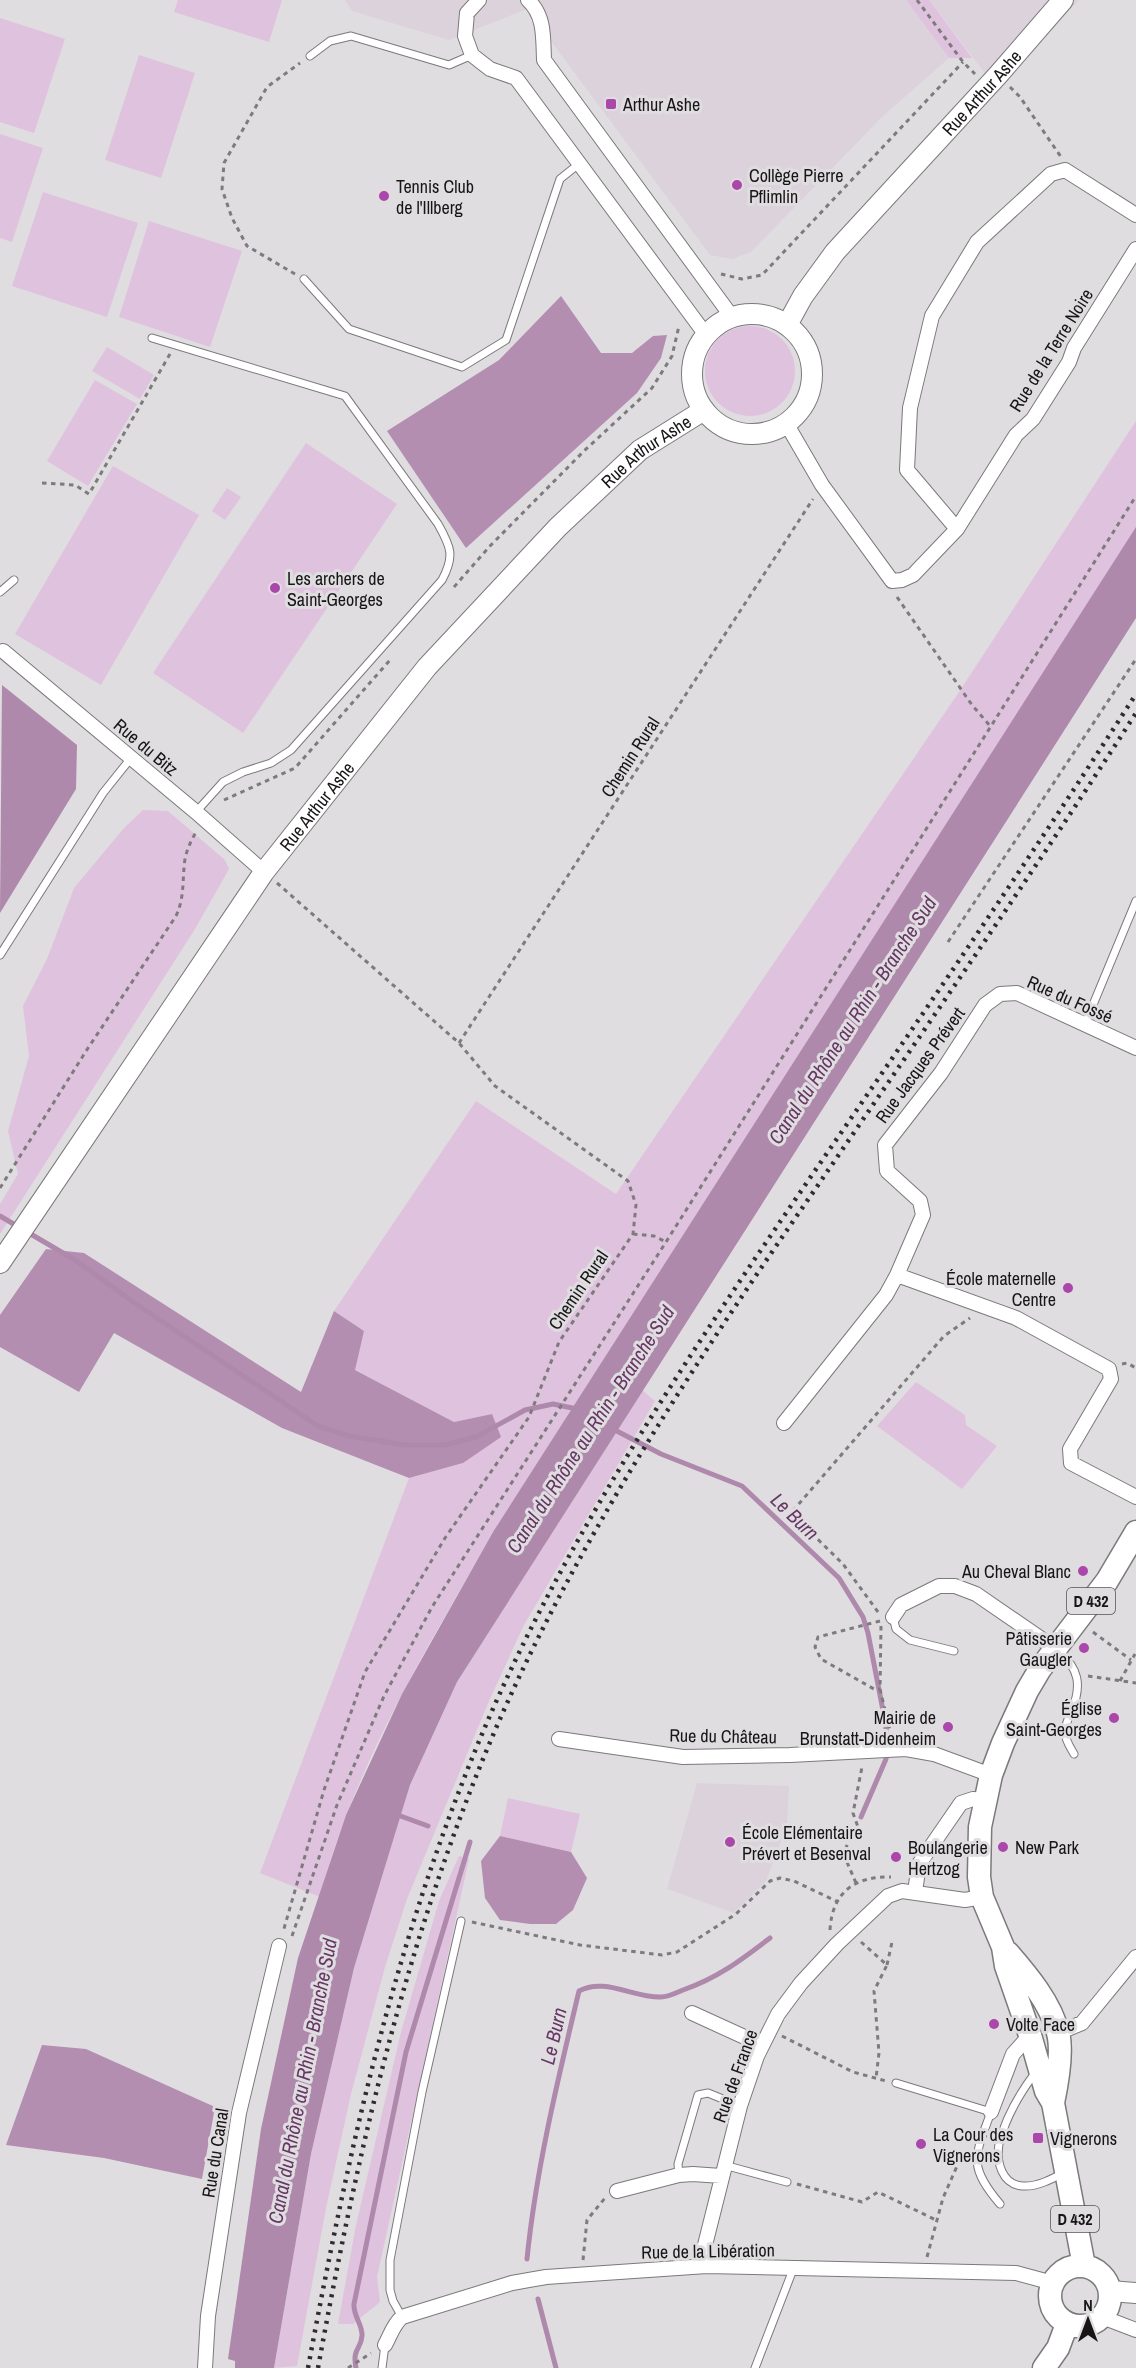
<svg xmlns="http://www.w3.org/2000/svg" width="1136" height="2368" viewBox="0 0 1136 2368" font-family="'Archivo Narrow',sans-serif">
  <rect width="100%" height="100%" fill="#e0dde0"/>
  <path fill="#dcd2db" d="M345,0H906L949,58L882,117L751,252L732,259L710,255L527,9L449,40L352,11Z
    M929,0H1079L997,89Z
    M697,1783L789,1786L787,1826L766,1881L734,1913L667,1889Z"/>
  <path fill="#dfc2dd" d="M178,0H282L269,42L174,12Z
    M906,0H929L972,58H949Z
    M0,18L65,39L34,133L0,122Z
    M139,55L195,73L161,178L105,160Z
    M0,134L43,148L12,242L0,238Z
    M43,192L138,223L107,317L12,286Z
    M149,221L242,251L210,347L119,317Z
    M705 371a45 45 0 1 1 90 0a45 45 0 1 1-90 0Z
    M107,347L154,375L140,399L92,371Z
    M95,380L137,404L88,486L47,461Z
    M1136,421V528L493,1532C427,1649 353,1767 320,1897L260,1873L409,1478L463,1463L492,1414L454,1422L354,1369L364,1331L334,1311L476,1101L616,1194L957,695Z
    M306,443L397,504L243,733L153,673Z
    M113,466L199,515L101,685L15,634Z
    M227,488L241,497L225,520L212,511Z
    M143,810L168,811L225,860L229,869L195,929L0,1234V1204L18,1174L8,1131L29,1056L23,1006L47,959L74,888L124,828Z
    M916,1382L965,1415L966,1425L997,1446L962,1489L877,1426Z
    M642,1390L655,1401L524,1625L489,1701L407,1899L385,1967L351,2094L326,2208L297,2366L274,2368L311,2154L354,1968L410,1785L457,1682Z
    M508,1798L580,1814L571,1852L500,1836Z
    M459,1856L469,1859L377,2277L380,2302L353,2324H338L356,2225L401,2032L439,1901Z"/>
  <path fill="#b38eb1" d="M561,296L601,353H632L653,336L667,335L661,358L637,393L466,548L387,431L499,360Z
    M46,1249L84,1253L301,1392L334,1311L364,1331L355,1370L454,1422L492,1414L501,1437L463,1463L409,1478L282,1428L114,1333L79,1392L0,1347V1315Z
    M500,1836L571,1852L587,1878L573,1910L556,1924H530L500,1920L485,1898L481,1861Z
    M42,2045L86,2049L215,2107L202,2179L104,2158L6,2145Z"/>
  <path fill="#ae89ac" d="M1136,527V618L457,1682L410,1785L354,1968L311,2154L274,2368H235V2361L228,2359L261,2129L298,1958L346,1815L402,1694L493,1532Z
    M2,685L77,745L76,789L0,913Z"/>
  <g fill="none" stroke-linecap="round" stroke-linejoin="round">
    <path stroke="#ae89ac" stroke-width="5" d="M0,1216L75,1260L139,1306L318,1426L349,1436L404,1445H445L476,1437L525,1410L553,1404L577,1409
      M611,1428L661,1454L742,1486L839,1578L863,1617L868,1633L886,1726V1741
      M395,1814L428,1826
      M861,1817L886,1759
      M527,2259C536,2169 558,2079 579,1991C604,1977 634,1998 661,1997C668,1997 676,1993 683,1990C718,1978 741,1960 770,1938
      M538,2299L556,2368
      M356,2368C352,2348 361,2350 362,2336C363,2325 353,2316 354,2304L406,2052L470,1842"/>
    <defs>
      <path id="lane" d="M310,56L330,41L351,36L449,65L472,55
        M304,279L349,329L462,367L506,340L560,179L580,163
        M152,338L345,396L438,524C451,547 455,556 442,580L291,750L271,763L243,772L223,782L196,812
        M0,592L14,580
        M0,955L103,793L131,758
        M1085,1024L1136,901
        M893,1617L896,1629L910,1640L954,1651
        M1058,1651C1079,1668 1082,1685 1072,1710C1069,1717 1065,1724 1065,1732C1065,1740 1070,1747 1074,1754
        M1035,2073C1020,2093 1005,2119 999,2144C996,2162 1002,2185 1023,2186C1037,2187 1052,2179 1063,2173
        M896,2083L991,2112C975,2156 967,2165 1000,2204
        M724,2165L787,2182
        M679,2175L678,2164L698,2095L708,2093L740,2106
        M402,2317L393,2301L390,2290V2260L422,2092L461,1921
        M382,2368L385,2345
        M755,2368L794,2267"/>
      <path id="street" d="M479,0L467,13L465,36L472,55L490,69L516,78L706,335
        M528,0C545,16 543,37 544,60L732,317
        M786,423L822,485L892,581L902,580L913,575L957,529L1016,435L1033,419L1069,362L1074,348L1136,249
        M957,529L907,470L910,408L932,316L977,242L1051,174L1065,170L1136,215
        M3,651L196,812L264,872
        M897,1275L1016,1318L1109,1369L1111,1379L1070,1449L1071,1463L1136,1497
        M784,1423L886,1295L897,1275L923,1215L920,1201L887,1171L885,1145L941,1073L985,1005L1000,994L1017,993L1136,1048
        M893,1617L901,1605L939,1586H955L976,1594L1056,1649
        M559,1739L683,1757L790,1755L906,1749L934,1754L991,1775
        M915,1892L919,1864L961,1803L973,1799L985,1800
        M692,2013L762,2045
        M1058,2033L1082,2023L1136,1957
        M991,2112L1013,2054L1030,2035
        M617,2191L679,2175L693,2174L721,2176
        M707,2266L704,2249L740,2106L757,2056L778,2014L801,1983L837,1944L888,1896L902,1891L965,1900L982,1897
        M1102,2317L1136,2330
        M385,2345C391,2334 393,2325 402,2317L512,2283L546,2277L707,2266L1016,2273L1053,2283
        M205,2368L208,2316L239,2113L279,1946"/>
      <g id="secondary">
        <circle cx="752" cy="374" r="60"/>
        <path id="s1" d="M787,325L803,296L835,252L998,75L1063,0"/>
        <path id="s2" d="M0,1263L264,872L427,667L558,527L640,450L704,410"/>
        <path d="M1110,2291L1136,2293"/>
      </g>
      <path id="primary" d="M1008,1953C1027,1975 1051,2003 1058,2033C1063,2052 1057,2084 1053,2103
        M1050 2296a30 30 0 1 1 60 0a30 30 0 1 1-60 0Z
        M1084,2266L1053,2103L1046,2091L1030,2035L1006,1966L1003,1947L982,1897L979,1877L980,1827L991,1775L1003,1743L1027,1691L1040,1669L1107,1581L1136,1532
        M1044,2368L1058,2348L1067,2324"/>
    </defs>
    <use href="#lane" stroke="#7b797b" stroke-width="9"/>
    <use href="#street" stroke="#7b797b" stroke-width="16"/>
    <use href="#secondary" stroke="#7b797b" stroke-width="22"/>
    <use href="#primary" stroke="#7b797b" stroke-width="25"/>
    <path stroke="#7d7b7d" stroke-width="3" stroke-dasharray="4.5 4.5" stroke-linecap="butt" d="M917,0L963,62L975,74
      M1010,87L1020,97L1061,157
      M295,274L247,246L232,218L222,189L224,163L267,87L300,63
      M721,274L742,279L762,275L963,62
      M42,483L75,485L89,494L170,354
      M454,587L490,546L584,451L652,388L672,356L679,326
      M897,597L972,705L991,727
      M224,800L295,768L390,660
      M277,883L459,1043L495,1086L628,1181L636,1205L633,1234L559,1342L529,1417L445,1538L365,1672L324,1790L283,1932
      M948,942L1136,659
      M459,1043L813,499
      M0,1188L88,1048L176,916C185,897 182,879 185,859C187,849 191,841 196,832
      M633,1234L654,1236L666,1242
      M1122,1364L1127,1363L1136,1368
      M878,1612L843,1564L791,1513L944,1336L970,1318
      M880,1621L818,1637L815,1647L821,1659L874,1689H880
      M881,1626L880,1689L891,1735
      M1093,1632L1131,1660
      M1088,1676L1136,1683
      M1120,1681L1135,1654
      M856,1883C844,1854 839,1854 858,1827L853,1813L862,1767
      M472,1922L580,1945L662,1955L677,1952L736,1914L770,1881L780,1878L794,1881L836,1901
      M830,1930C832,1892 855,1876 891,1877
      M292,1936L337,1805L384,1696L432,1607L666,1242L1136,496
      M861,1942L887,1965L874,1991L879,2053L876,2078
      M887,1965L892,1942
      M782,2036L853,2072L886,2081
      M797,2184L862,2202L878,2192L936,2220
      M927,2257L943,2198L961,2157L965,2156
      M583,2260L587,2220L605,2198
      M348,2368L371,2353"/>
    <use href="#lane" stroke="#fff" stroke-width="7"/>
    <use href="#street" stroke="#fff" stroke-width="14"/>
    <use href="#secondary" stroke="#fff" stroke-width="20"/>
    <use href="#primary" stroke="#fff" stroke-width="22"/>
    <path stroke="#2e2c2d" stroke-width="4.5" stroke-dasharray="3 6" stroke-linecap="butt" d="M308,2368C350,2143 397,1932 488,1720C573,1525 693,1349 812,1175C922,1015 1031,857 1136,694
      M318,2368C358,2149 408,1933 496,1728C580,1535 697,1360 816,1188C924,1030 1033,873 1136,713"/>
  </g>
  <g fill="#ab46aa" stroke="#e0dde0" stroke-width="2">
    <rect x="605" y="98" width="12" height="12" rx="3"/>
    <circle cx="737" cy="185" r="6"/>
    <circle cx="384" cy="196" r="6"/>
    <circle cx="275" cy="588" r="6"/>
    <circle cx="1068" cy="1288" r="6"/>
    <circle cx="1083" cy="1571" r="6"/>
    <circle cx="1084" cy="1648" r="6"/>
    <circle cx="1114" cy="1718" r="6"/>
    <circle cx="948" cy="1727" r="6"/>
    <circle cx="730" cy="1842" r="6"/>
    <circle cx="1003" cy="1847" r="6"/>
    <circle cx="896" cy="1857" r="6"/>
    <circle cx="994" cy="2024" r="6"/>
    <rect x="1032" y="2132" width="12" height="12" rx="3"/>
    <circle cx="921" cy="2144" r="6"/>
  </g>
  <g text-anchor="middle" dominant-baseline="central" stroke-width="6" stroke-linejoin="round" paint-order="stroke">
    <g fill="#e0dde0" stroke="#535153" stroke-width="1.5">
      <rect x="1067" y="1588" width="48" height="26" rx="4.5"/>
      <rect x="1051" y="2206" width="48" height="26" rx="4.5"/>
    </g>
    <g font-size="16" font-weight="bold" fill="#171516">
      <text x="1091" y="1601">D 432</text>
      <text x="1075" y="2219">D 432</text>
    </g>
    <g font-size="18" fill="#171516" stroke="#e0dde0">
      <text stroke="none"><textPath href="#s1" startOffset="304">Rue Arthur Ashe</textPath></text>
      <text transform="translate(1051 350) rotate(-58)">Rue de la Terre Noire</text>
      <text stroke="none"><textPath href="#s2" startOffset="1042">Rue Arthur Ashe</textPath></text>
      <text transform="translate(146 747) rotate(40)">Rue du Bitz</text>
      <text transform="translate(630 757) rotate(-57)">Chemin Rural</text>
      <text stroke="none"><textPath href="#s2" startOffset="556">Rue Arthur Ashe</textPath></text>
      <text transform="translate(1070 999) rotate(24)">Rue du Fossé</text>
      <text transform="translate(920 1065) rotate(-54)">Rue Jacques Prévert</text>
      <text transform="translate(578 1290) rotate(-56)">Chemin Rural</text>
      <text transform="translate(723 1736) rotate(1)">Rue du Château</text>
      <text transform="translate(735 2076) rotate(-70)">Rue de France</text>
      <text transform="translate(215 2153) rotate(-81)">Rue du Canal</text>
      <text transform="translate(708 2251) rotate(-1)">Rue de la Libération</text>
    </g>
    <g font-size="18" fill="#171516" stroke="#e0dde0" text-anchor="start">
      <text x="623" y="104">Arthur Ashe</text>
      <text x="749" y="175">Collège Pierre<tspan x="749" dy="21">Pflimlin</tspan></text>
      <text x="396" y="186">Tennis Club<tspan x="396" dy="21">de l'Illberg</tspan></text>
      <text x="287" y="578">Les archers de<tspan x="287" dy="21">Saint-Georges</tspan></text>
      <text x="1056" y="1278" text-anchor="end">École maternelle<tspan x="1056" dy="21">Centre</tspan></text>
      <text x="1071" y="1571" text-anchor="end">Au Cheval Blanc</text>
      <text x="1072" y="1638" text-anchor="end">Pâtisserie<tspan x="1072" dy="21">Gaugler</tspan></text>
      <text x="1102" y="1708" text-anchor="end">Église<tspan x="1102" dy="21">Saint-Georges</tspan></text>
      <text x="936" y="1717" text-anchor="end">Mairie de<tspan x="936" dy="21">Brunstatt-Didenheim</tspan></text>
      <text x="742" y="1832">École Elémentaire<tspan x="742" dy="21">Prévert et Besenval</tspan></text>
      <text x="908" y="1847">Boulangerie<tspan x="908" dy="21">Hertzog</tspan></text>
      <text x="1015" y="1847">New Park</text>
      <text x="1006" y="2024">Volte Face</text>
      <text x="933" y="2134">La Cour des<tspan x="933" dy="21">Vignerons</tspan></text>
      <text x="1050" y="2138">Vignerons</text>
    </g>
    <g font-size="20" font-style="italic" fill="#663665" stroke="#e0dde0">
      <text transform="translate(852 1020) rotate(-57)">Canal du Rhône au Rhin - Branche Sud</text>
      <text transform="translate(590 1429) rotate(-57)">Canal du Rhône au Rhin - Branche Sud</text>
      <text transform="translate(795 1516) rotate(44)">Le Burn</text>
      <text transform="translate(553 2036) rotate(-77)">Le Burn</text>
      <text transform="translate(302 2081) rotate(-79)">Canal du Rhône au Rhin - Branche Sud</text>
    </g>
  </g>
  <g transform="translate(1088 2320)" stroke="#e0dde0" stroke-width="4.5" paint-order="stroke">
  <path d="M0-4.5L10 22L0 15L-10 22Z" fill="#171516"/>
  <text y="-9" font-size="16" font-weight="bold" text-anchor="middle" fill="#171516">N</text>
  </g>
</svg>
